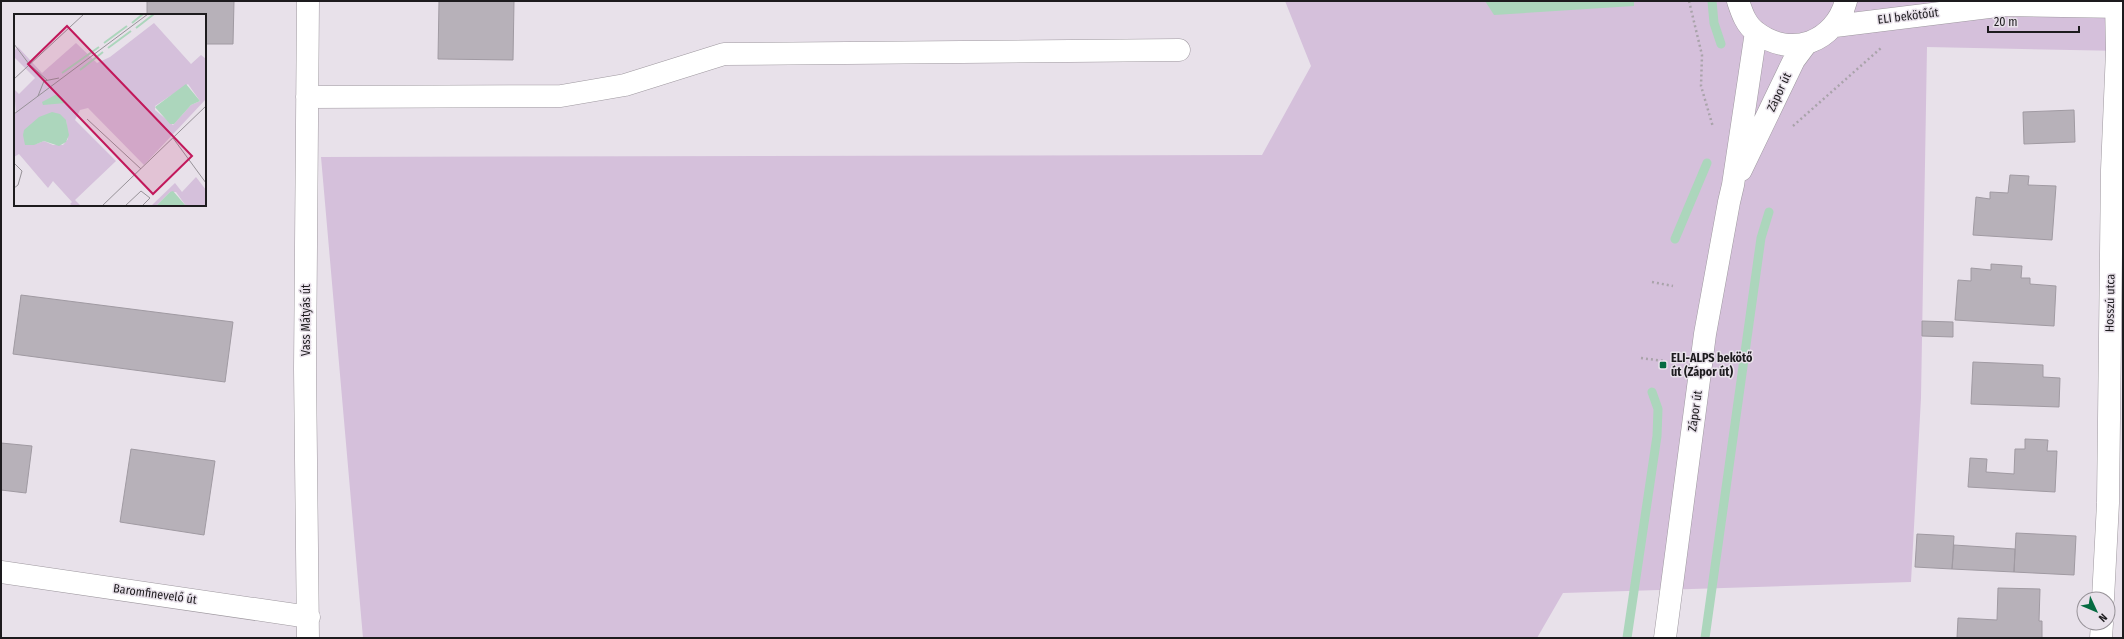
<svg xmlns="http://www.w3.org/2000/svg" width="2124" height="639" viewBox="0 0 2124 639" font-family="'Fira Sans Condensed',sans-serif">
  <rect width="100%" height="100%" fill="#e8e1ea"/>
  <path fill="#d5c0db" d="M1285,1H2123V51L1927,47L1921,398L1911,582L1563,593L1537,638H363L321,157L1262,155L1311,66Z"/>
  <path fill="#acd6bc" d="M1485,1H1634V6L1494,15Z"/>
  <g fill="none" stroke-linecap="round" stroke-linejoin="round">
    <path stroke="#acd6bc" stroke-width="9" d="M1712,1L1714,23L1721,44
      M1675,239L1707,163
      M1627,638L1657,436L1658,409L1652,392
      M1705,638L1761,238L1769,212"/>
  </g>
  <path fill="#b7b1b9" stroke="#a09aa2" d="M147,1H234L233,44H205V15H147Z
    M439,1H514L513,60L438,59Z
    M2074,110L2075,142L2024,144L2023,112Z
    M2010,175L2029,176L2028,185L2056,186L2052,240L1973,235L1976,197L1990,199V192L2008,193Z
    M1991,264L2022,266L2021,278H2030V284L2056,286L2054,326L1955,320L1958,280L1971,281V268L1991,270Z
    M21,295L233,322L225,382L13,354Z
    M1922,321L1953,322V337L1922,336Z
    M1973,362L2043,365V377L2060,378L2059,407L1971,404Z
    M2025,439L2048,440L2047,451H2057L2055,492L1968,487L1970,458L1987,459L1986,472L2014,474L2015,449H2025Z
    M1,443L32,446L26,493L1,490Z
    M131,449L215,461L204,535L120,522Z
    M2016,533L2076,536L2074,575L2014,572Z
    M1917,534L1954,536L1952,569L1915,567Z
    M1954,545L2015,549L2014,572L1952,569Z
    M1998,588L2040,589L2039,621H2042V638H1957L1958,618L1997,620Z"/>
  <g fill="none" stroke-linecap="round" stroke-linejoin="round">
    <defs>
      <path id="minor" d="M308,1L305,369L308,638
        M1738,1C1742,13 1746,25 1756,32C1791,59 1835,42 1846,1
        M1835,26L2005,5L2123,7
        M307,97L561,96L625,85L724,54L1179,50
        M1741,170L1794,60L1806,44
        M1,572L309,617
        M2103,599L2108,503L2112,170L2117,51L2116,1
        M1665,638L1705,334L1729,202L1733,185L1756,32
        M2101,638L2102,623"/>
    </defs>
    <use href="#minor" stroke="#9e989f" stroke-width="23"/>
    <path stroke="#a9a3aa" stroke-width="2.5" stroke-dasharray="2 3" stroke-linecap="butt" d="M1689,1L1702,55L1701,86L1713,127
      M1793,126L1881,48
      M1652,282L1673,286
      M1641,358L1664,361"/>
    <use href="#minor" stroke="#fff" stroke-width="22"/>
  </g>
  <rect fill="#056b41" stroke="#e8e1ea" stroke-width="1.5" x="1659" y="361" width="8" height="8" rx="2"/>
  <g text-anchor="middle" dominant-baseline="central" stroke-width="3" stroke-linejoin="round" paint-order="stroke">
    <g font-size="12" fill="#1d1b1e" stroke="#e8e1ea">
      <text transform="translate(1908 16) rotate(-7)">ELI bekötőút</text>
      <text transform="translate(1779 92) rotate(-65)">Zápor út</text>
      <text transform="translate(2110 303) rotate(-89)">Hosszú utca</text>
      <text transform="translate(306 320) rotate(-90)">Vass Mátyás út</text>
      <text transform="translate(1695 411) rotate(-82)">Zápor út</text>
      <text transform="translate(155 594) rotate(8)">Baromfinevelő út</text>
    </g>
    <g font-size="12" font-weight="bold" fill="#1d1b1e" stroke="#e8e1ea" text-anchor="start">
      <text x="1671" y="358">ELI-ALPS bekötő<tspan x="1671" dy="14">út (Zápor út)</tspan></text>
    </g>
  </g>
  <g transform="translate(14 14)">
    <rect width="192" height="192" fill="#e8e1ea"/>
    <path d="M140,9L177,50L187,41L192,45V85L130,151L74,94L66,96L61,106L102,147L61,186L67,192H59L56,190L58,188L39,167L34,174L5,140L0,143V101L2,99L0,75L5,80L21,64L0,43V37L4,33L28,59L62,29L83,49L96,43ZM174,70L186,87L177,91L159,111L141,96V92ZM52,106L54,125L49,131H39L30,127L22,130ZM182,163L192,176V192H172L162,178H156L142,192H137L161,169L168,178Z" fill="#d5c0db" fill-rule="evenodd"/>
    <path d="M172,70L186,87L177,91L160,110H156L141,93ZM43,80L52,89L29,91L28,88ZM38,98L46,100L52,106L55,121L52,128L45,132L30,127L20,131H11L9,121L10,116L25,103ZM159,177L172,192H142L156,178Z" fill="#acd6bc"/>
    <path fill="none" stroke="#acd6bc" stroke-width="2" d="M118,9L129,0M122,14L140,0M90,29L113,12M94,34L117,17M66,56L89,38M48,59L85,33"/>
    <path fill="none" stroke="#979298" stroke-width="1" d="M0,30L15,50L33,66M0,65L70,0M24,82L30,67L45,64M0,100L134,0M73,105L127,155M159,124L192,169M0,149L8,157L4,171L0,174M88,192L192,92M111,192L127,177L136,184L128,192"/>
    <path fill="#c2185b" fill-opacity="0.15" stroke="#c2185b" stroke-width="2" d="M53,12L178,142L139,180L14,50Z"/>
    <rect width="192" height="192" fill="none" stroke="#1d1b1e" stroke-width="2"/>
  </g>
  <rect width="2124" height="639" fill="none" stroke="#1d1b1e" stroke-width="4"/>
  <g transform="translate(2096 611) rotate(134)"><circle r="19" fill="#e8e1ea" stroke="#979298"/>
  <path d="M0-3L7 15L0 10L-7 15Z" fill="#056b41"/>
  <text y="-6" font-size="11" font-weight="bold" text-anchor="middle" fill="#1d1b1e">N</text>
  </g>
  <path d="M1988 26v6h91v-6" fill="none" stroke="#1d1b1e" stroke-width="2"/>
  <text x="1994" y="26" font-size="12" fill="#1d1b1e" stroke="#e8e1ea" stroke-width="3" paint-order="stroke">20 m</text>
</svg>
